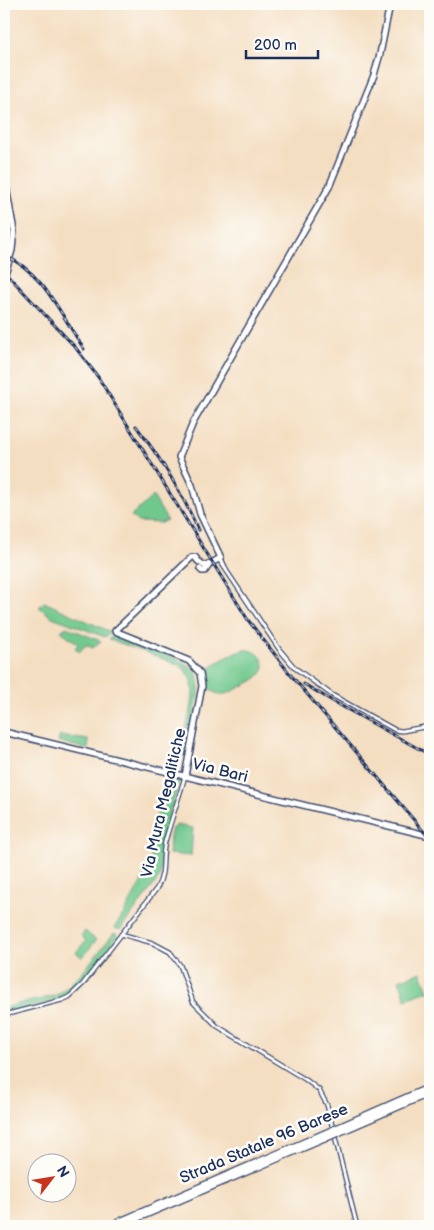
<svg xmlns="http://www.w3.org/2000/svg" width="434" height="1230" viewBox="0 0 434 1230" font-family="'Balsamiq Sans',sans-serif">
  <rect width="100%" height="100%" fill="#fdfcf7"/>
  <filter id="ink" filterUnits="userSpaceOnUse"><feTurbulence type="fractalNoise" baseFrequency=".02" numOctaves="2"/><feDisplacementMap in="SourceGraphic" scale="10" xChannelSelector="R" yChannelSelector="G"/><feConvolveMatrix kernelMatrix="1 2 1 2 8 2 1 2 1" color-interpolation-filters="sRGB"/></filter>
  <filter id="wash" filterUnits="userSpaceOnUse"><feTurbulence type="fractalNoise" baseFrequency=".0096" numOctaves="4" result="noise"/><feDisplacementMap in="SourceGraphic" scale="20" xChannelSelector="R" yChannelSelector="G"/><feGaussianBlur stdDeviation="1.12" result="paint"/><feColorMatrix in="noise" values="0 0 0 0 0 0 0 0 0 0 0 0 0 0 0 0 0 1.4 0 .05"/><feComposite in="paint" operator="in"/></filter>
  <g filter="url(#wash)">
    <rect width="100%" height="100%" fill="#f4dec1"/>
    <path fill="#71c88d" stroke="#467c76" d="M153,496L167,520L161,523L138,522L131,516Z
      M44,602L111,632L105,637L52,617L39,607Z
      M66,627L101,641L93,648L86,645L79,652L75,648L78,644L61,631Z
      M115,633L182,661L196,672L199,681V692L186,755H185L177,749C187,727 207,679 177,664L109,639Z
      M243,650C259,648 272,665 258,677C252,682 242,686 235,690C232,691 228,694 224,694C212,696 202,683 208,671C214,662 233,654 243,650Z
      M60,736L89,740L88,750L58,741Z
      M168,774L179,777L180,781L163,834L165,835L162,845L160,877L120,930L114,928L125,912L151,864L152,833Z
      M176,825L193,828L191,856L169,854L170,836L172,828H175Z
      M85,931L96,940L82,958L76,952L86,941L81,936Z
      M114,933L117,934L118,936L77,988C58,1004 28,1007 4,1013V1009L8,1007C22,1002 38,1001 53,996C71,990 101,949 114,933Z
      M421,972L428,991L406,999L399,980Z"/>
  </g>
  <g filter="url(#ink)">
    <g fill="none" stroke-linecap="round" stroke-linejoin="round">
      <defs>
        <path id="minor" d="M218,558L279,649L295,668L332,695L395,730L402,731L430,726
          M221,558L226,569
          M121,934L153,943L170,952L180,965L193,1002L217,1026L306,1080L319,1090L327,1105L357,1226
          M4,1015L62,1000L69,997L83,984L157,888C166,871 161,859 165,842C171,820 179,798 185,776"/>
        <path id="major" d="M4,176L14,231L12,250L4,277
          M200,569L202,571H205L209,565
          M4,732L430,836
          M185,776L202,686L200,673L189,661L115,631L192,557H195L198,561L205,566L221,558L200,514L192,485L179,457L193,423L329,187L374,75L380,54L390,4"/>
        <path id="highway" d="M339,1127L430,1087
          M340,1132L430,1093
          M109,1226L323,1134
          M119,1226L324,1139"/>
      </defs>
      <use href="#minor" stroke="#3c496d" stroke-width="5.5"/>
      <use href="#major" stroke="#3c496d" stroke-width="8"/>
      <use href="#highway" stroke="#3c496d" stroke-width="8"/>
      <use href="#minor" stroke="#fff" stroke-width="3"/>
      <use href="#major" stroke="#fff" stroke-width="5"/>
      <use href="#highway" stroke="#fff" stroke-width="5.5"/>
      <defs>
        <path id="rail" d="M4,256C42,269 62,317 84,349
          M4,271L75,347L98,377L248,620L290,674L430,839
          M136,426C161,459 182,492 198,530
          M304,684L334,702L430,755"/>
      </defs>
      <use href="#rail" stroke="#1b2f5e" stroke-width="3"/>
      <use href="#rail" stroke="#fdfcf7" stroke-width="1" stroke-dasharray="4" stroke-linecap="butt"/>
      <defs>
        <path id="highway-bridge" d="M323,1134L339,1127
          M324,1139L340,1132"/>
      </defs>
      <use href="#highway-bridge" stroke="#3c496d" stroke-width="8" stroke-linecap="butt"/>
      <use href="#highway-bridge" stroke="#fff" stroke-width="5.5"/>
    </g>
  </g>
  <g text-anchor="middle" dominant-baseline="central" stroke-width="5" stroke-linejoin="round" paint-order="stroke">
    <g font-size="16" fill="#1b2f5e" stroke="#fdfcf7">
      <text transform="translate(220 771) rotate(14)">Via Bari</text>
      <text transform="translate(164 803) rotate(-77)">Via Mura Megalitiche</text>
      <text transform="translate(264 1144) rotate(-23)">Strada Statale 96 Barese</text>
    </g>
  </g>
  <rect width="434" height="1230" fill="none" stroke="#fdfcf7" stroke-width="20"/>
  <g transform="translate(52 1178) rotate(59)"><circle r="24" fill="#fdfcf7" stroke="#a3aaba"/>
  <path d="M0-4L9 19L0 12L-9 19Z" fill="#c8321e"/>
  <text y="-8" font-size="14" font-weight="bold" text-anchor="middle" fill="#1b2f5e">N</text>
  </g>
  <path d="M246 50v8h72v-8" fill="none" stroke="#1b2f5e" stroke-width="2.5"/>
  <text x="254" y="50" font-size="15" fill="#1b2f5e" stroke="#fdfcf7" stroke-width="4" paint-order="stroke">200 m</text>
</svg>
